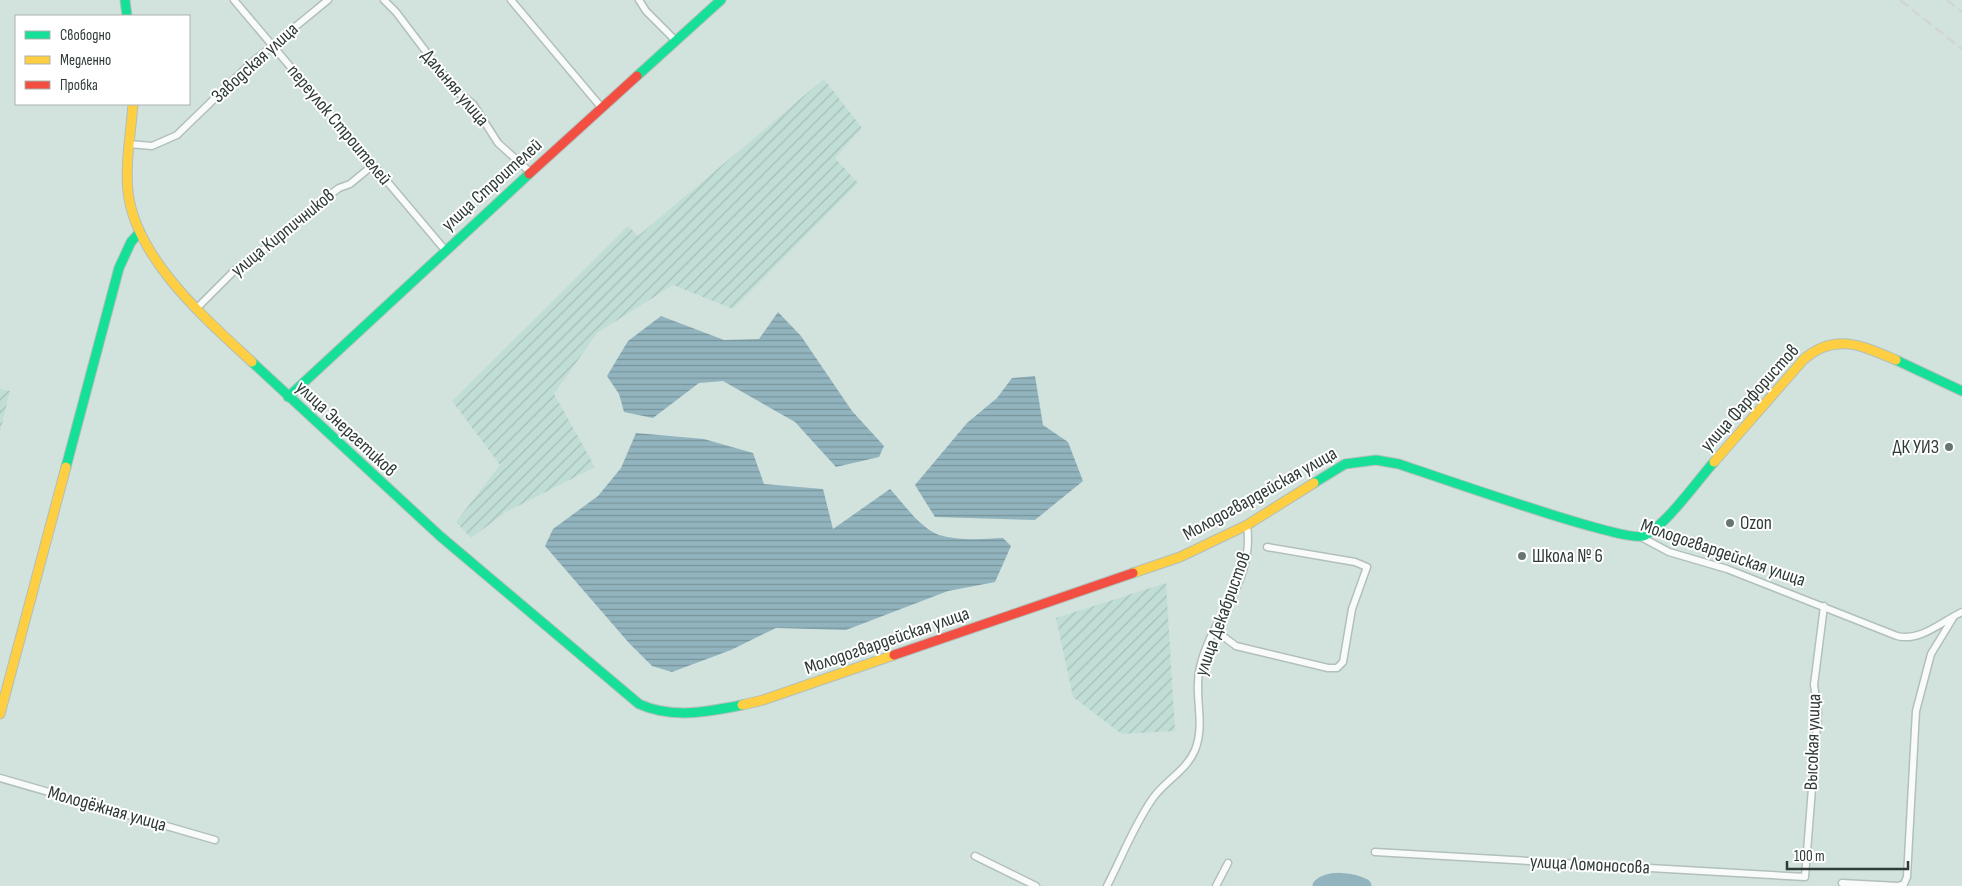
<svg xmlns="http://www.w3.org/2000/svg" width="1962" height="886" viewBox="0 0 1962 886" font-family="'Sofia Sans Condensed',sans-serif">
  <defs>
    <pattern id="industrial-furrows" width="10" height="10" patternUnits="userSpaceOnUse" patternTransform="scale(1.25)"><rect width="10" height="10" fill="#c1ded6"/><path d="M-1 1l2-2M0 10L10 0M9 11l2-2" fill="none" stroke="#a6bfb8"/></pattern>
    <pattern id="water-rules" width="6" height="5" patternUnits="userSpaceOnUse" patternTransform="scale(1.25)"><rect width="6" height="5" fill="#92b4be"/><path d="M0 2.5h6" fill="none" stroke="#78949b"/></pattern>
  </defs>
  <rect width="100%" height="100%" fill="#d2e3de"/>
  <path fill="url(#industrial-furrows)" d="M824,79L862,128L835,158L858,183L733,309L673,285L597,333L554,394L595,467L506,512L471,538L456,522L500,465L452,401L628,226L638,236Z
    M0,389L10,391L0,432Z
    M1166,583L1175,731L1122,734L1073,697L1056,618Z"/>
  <path fill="url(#water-rules)" d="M778,312L801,336L852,411L884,446L879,457L836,467L795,422L723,381L699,383L653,418L624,412L619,394L607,376L628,341L661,316L724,340L759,339Z
    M1035,376L1043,425L1068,442L1083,481L1035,520L935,517L915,485L967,423L997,398L1012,378Z
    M636,433L704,439L753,453L764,484L823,489L833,529L890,489C904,504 920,528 939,535C959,541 983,539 1003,538L1011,546L995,582L948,591L846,630L776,628L731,650L672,672L652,666L629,643L545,546L553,529L598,496L621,468Z"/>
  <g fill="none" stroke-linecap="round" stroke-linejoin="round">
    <path stroke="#92b4be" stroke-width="15" d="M1320,886C1330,877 1353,880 1364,886"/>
    <defs>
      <path id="street" d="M234,0L445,250
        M384,0L396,12L455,90L473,104L498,143L530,172
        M511,0L601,107
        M639,0L646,11L676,41
        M129,144L152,146L177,135L250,64L328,0
        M197,308L234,271L289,231L298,219L339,188L350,184L373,165
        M1641,537L1669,552L1727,569L1897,636C1920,642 1941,622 1962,612
        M1216,631L1236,646L1328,668H1337L1343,662L1352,609L1367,567L1355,562L1267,547
        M0,778L215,840
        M1375,852L1805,877L1818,712L1814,685L1824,606
        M975,856L1036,886
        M1842,883L1898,886L1904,884L1907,877L1916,711L1931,654L1953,618
        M1107,886C1122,857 1134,825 1153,798C1165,781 1187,770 1195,750C1206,723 1193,694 1200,667C1212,615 1255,584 1247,525
        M1216,886L1228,863"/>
      <path id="fast" d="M125,0L127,16
        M637,76L721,0
        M1896,360L1962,391
        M252,362L440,536L639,704C672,719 707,712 742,705
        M288,397L529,174
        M66,467L119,268L131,242L140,232
        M1314,483L1345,464L1376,460L1399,464C1432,475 1625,543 1643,536C1665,527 1697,481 1714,462"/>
      <path id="slow" d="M133,104C131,133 125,163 128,192C136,259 205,318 252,362
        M1714,462L1804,359C1835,332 1863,346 1896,360
        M1133,573L1180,557L1247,525L1314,483
        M742,705L763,700L894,655
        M0,714L66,467"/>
      <path id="jam" d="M529,174L637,76
        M894,655L1133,573"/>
    </defs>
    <use href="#street" stroke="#b2bfbb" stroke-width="9"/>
    <use href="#fast" stroke="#b2bfbb" stroke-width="11"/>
    <use href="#slow" stroke="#b2bfbb" stroke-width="11"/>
    <use href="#jam" stroke="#b2bfbb" stroke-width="11"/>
    <use href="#street" stroke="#f8fbfa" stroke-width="6"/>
    <use href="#fast" stroke="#16e098" stroke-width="9"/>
    <use href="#slow" stroke="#ffcf43" stroke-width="9"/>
    <use href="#jam" stroke="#f24e42" stroke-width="9"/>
    <path stroke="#d1d6d5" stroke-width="2.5" stroke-dasharray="10 5" stroke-linecap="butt" d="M1900,0L1962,49
      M1947,0L1962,12"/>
  </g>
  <g fill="#687672" stroke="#fff" stroke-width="2">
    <circle cx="1949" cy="447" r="5"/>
    <circle cx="1730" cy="523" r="5"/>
    <circle cx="1522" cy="556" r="5"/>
  </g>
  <g text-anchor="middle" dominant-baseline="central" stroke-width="4" stroke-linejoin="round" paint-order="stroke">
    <g font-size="19" fill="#2f3b38" stroke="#fff">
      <text transform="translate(255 63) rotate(-42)">Заводская улица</text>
      <text transform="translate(455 88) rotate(50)">Дальняя улица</text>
      <text transform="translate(339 125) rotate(50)">переулок Строителей</text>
      <text transform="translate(492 185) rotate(-42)">улица Строителей</text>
      <text transform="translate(283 233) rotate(-39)">улица Кирпичников</text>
      <text transform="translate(1750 398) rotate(-48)">улица Фарфористов</text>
      <text transform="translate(346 429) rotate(43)">улица Энергетиков</text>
      <text transform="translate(1260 494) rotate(-29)">Молодогвардейская улица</text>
      <text transform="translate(1723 553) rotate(19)">Молодогвардейская улица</text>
      <text transform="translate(1223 614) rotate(-70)">улица Декабристов</text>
      <text transform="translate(887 641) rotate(-19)">Молодогвардейская улица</text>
      <text transform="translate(1813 742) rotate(-88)">Высокая улица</text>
      <text transform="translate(107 809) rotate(16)">Молодёжная улица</text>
      <text transform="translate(1590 865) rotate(3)">улица Ломоносова</text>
    </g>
    <g font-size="19" fill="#2f3b38" stroke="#fff" text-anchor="start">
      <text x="1939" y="447" text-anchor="end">ДК УИЗ</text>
      <text x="1740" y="523">Ozon</text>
      <text x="1532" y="556">Школа № 6</text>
    </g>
  </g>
  <rect x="15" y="15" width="175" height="90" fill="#ffffff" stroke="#acb1af"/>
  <rect x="25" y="31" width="25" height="8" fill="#16e098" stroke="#acb1af"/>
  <text x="60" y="40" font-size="15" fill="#2f3b38">Свободно</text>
  <rect x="25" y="56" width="25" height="8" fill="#ffcf43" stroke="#acb1af"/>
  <text x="60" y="65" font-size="15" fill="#2f3b38">Медленно</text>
  <rect x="25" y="81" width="25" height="8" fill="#f24e42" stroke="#acb1af"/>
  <text x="60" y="90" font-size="15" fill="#2f3b38">Пробка</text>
  <path d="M1787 861v8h121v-8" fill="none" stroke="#2f3b38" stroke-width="2.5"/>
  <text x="1794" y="861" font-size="15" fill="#2f3b38" stroke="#ffffff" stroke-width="4" paint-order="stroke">100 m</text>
</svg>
